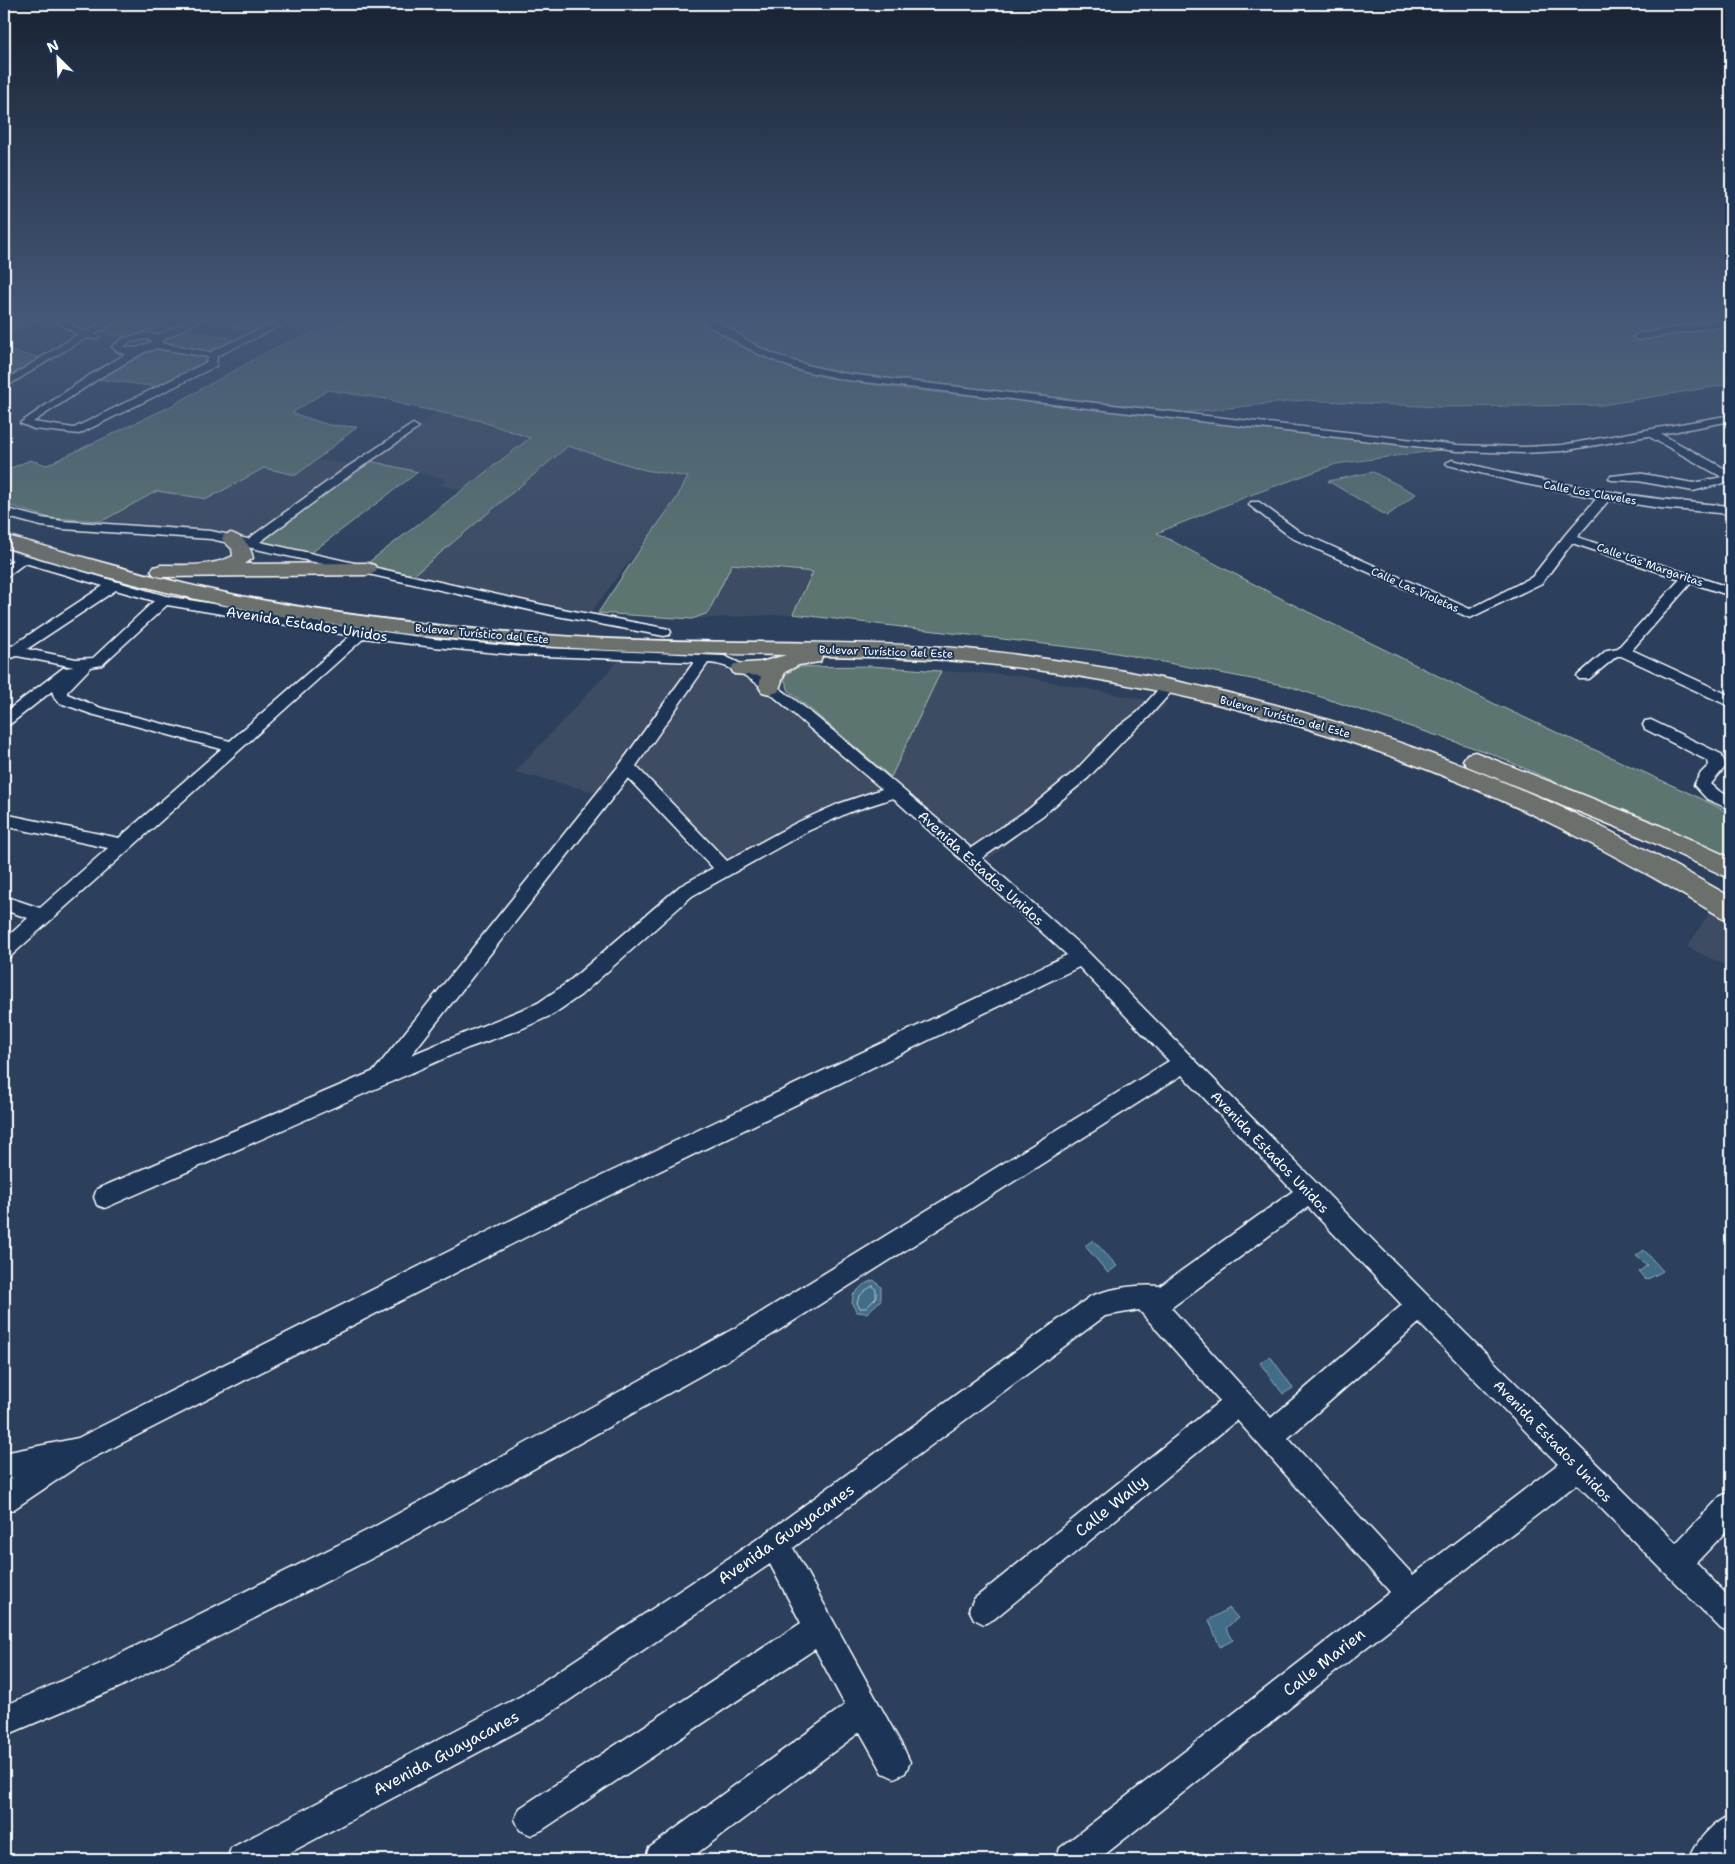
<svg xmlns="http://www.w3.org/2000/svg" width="1735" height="1864" viewBox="0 0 1735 1864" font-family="'Shantell Sans',sans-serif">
  <rect width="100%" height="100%" fill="#2c3f5c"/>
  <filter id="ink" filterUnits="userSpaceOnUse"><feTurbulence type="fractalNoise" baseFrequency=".02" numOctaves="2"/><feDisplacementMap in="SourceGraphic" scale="10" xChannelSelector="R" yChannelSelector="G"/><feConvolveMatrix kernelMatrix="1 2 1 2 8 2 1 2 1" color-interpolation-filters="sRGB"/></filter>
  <g filter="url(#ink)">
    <path fill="#3e4b63" d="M437,412L497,425L531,438L461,490L441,485L446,479L370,461Z
      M567,446L645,470L689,477L676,499L589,615L414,575Z
      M317,460L360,465L260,541L212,531L102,521L157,491L207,499L264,468L296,475Z
      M732,564L813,572L793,614L692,619L708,613Z
      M619,660L720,666L748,680L898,798L820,827L733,874L627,759L599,793L515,772Z
      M941,671L1016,675L1167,704L988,860L891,777Z
      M1712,909L1731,922V968L1687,947Z"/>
    <path fill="#5b7470" stroke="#adbab8" d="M4,319H40L4,333Z
      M122,319H140L165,323C145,334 124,342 102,332L104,327Z
      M244,319H285L256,331L229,326Z
      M353,319H689L708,325L737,345L781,364L830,378L903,389L1184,417L1440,450L1336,464L1248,496L1157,533L1288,602L1497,705L1702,799L1731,814V860L1492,754L1288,686L1111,652L793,614L813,572L732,564L708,613L692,619L598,613L643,545L676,499L688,477L645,470L568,446L414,575L365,565L530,438L477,420L400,404L392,400L328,390L292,413L329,425L357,427L320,457L296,475L264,468L207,499L157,491L102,521L50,518L4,504V471L30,460L47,465L169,407L278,346Z
      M704,319H1731V384L1602,405L1438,407L1304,400L1181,413L872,378L795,363Z
      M181,329L238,340C229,344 221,348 212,350C199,353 176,349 166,341L168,337Z
      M4,345L14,352L41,358L4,380Z
      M152,349L207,358L209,360L159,387L97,379L142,353Z
      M370,461L418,472L311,553L260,541L360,465Z
      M1373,472L1416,494L1387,516L1328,481Z
      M871,666L941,671L891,777L789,691L783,676L798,667Z"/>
    <path fill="#426d89" stroke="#8ea7b8" d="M1093,1240L1117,1266L1108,1273L1085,1246Z
      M1644,1250L1663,1271L1646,1280L1639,1272L1647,1265L1636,1256Z
      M874,1280L881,1287V1300L867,1313L857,1312L852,1304L853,1295L863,1285Z
      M1270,1356L1293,1388L1283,1394L1260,1363Z
      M1229,1608L1238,1618L1226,1628L1233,1640L1220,1647L1209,1620Z"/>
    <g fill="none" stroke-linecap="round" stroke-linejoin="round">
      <path stroke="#b3c5d0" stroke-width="1" d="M873,1286L876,1290V1298L866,1308H860L857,1303C859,1294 865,1290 873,1286Z"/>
      <defs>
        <path id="minor" d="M54,319H64L84,332L110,319H122L94,334L99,337L97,339L86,338L80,341L4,388V381L77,335Z
          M192,319H204L162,340V343L210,352L283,319H295L217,356L216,366L79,434L34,429L20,423L90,375L126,354L118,352L112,347L124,338L147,333L157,335ZM147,339L153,341L137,348L124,347L130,342ZM156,348L208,357L207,362L74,428L33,422L98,379L143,353Z
          M697,319C720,317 742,339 762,349C790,362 818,368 847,374L1457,445L1524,447L1562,445L1731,415V421L1661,434L1731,472V481L1693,491L1638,481L1611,480L1609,478L1611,476L1638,473L1693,483L1722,477L1648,436L1562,451L1524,453L1457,451L847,380L795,369L756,353Z
          M1731,320V326L1714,327L1638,340L1633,337L1638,334L1714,321Z
          M413,424L418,427L417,429L357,470L260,542L552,607L664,628L669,629L671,632L669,635L664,636L552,615L211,539L63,529L41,526L4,516V508L42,518L63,521L211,531L248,539L349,466Z
          M1452,460C1545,483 1636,499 1731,506V514L1660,508L1609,500L1577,537L1731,588V596L1691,583L1632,650L1731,696V707L1621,656H1617L1589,679H1579L1577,676L1607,650L1618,648L1680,579L1572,543L1542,583L1470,618L1292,538L1249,505L1251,502H1259L1300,532L1470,609L1532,577L1565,535L1597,498L1521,483L1448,465L1446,463Z
          M4,549L166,596L347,627L434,639L520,647L724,656C767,674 801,705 837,734C882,772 927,810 971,848L1030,808L1076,770L1112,732L1138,712L1163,684H1173L1175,687L1173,690L1148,718L1124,740L1088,778L1042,816L982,858L1088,952L1429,1297L1676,1543L1721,1496L1731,1492V1526L1696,1563L1731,1599V1634L1721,1629L1577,1484L1421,1604L1098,1860H1056L1060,1848L1390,1592L1237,1420L994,1619L984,1624L974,1619L969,1609L974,1599L1220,1401L1139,1310L1105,1316L793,1548L905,1751L910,1762L905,1773L894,1778L883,1773L860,1732L688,1860H645L649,1848L845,1705L815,1649L542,1830L531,1835L520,1830L515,1819L520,1808L801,1623L770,1564L543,1718L276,1860H227L231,1848L521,1696L765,1534L1091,1296C1112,1288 1138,1284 1160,1286L1293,1191L1182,1075L762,1341L392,1548L120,1687L4,1736V1706L98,1665L372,1528L744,1323L1169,1061L1079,967L563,1218L81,1464L14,1509L4,1513V1483L13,1478L4,1479V1453L78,1438L547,1202L1067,955L893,798L850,812L808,831L692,896L581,995L552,1015L521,1029L468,1048L105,1208L97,1205L94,1197L97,1189L374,1071L621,763L694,662L520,655L434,647L364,638L11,956L4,959V940L28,918L4,910V896L40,908L108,848L4,826V814L119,838L221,749L91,714L60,703L55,699L52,691L9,725L4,726V713L63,668L74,667L17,656L9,659L4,658V645L12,646L103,586L25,563L9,575L4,576V566L13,560L4,557ZM116,590L154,601L93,658L76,659L27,649ZM167,605L347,635L350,636L230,741L101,708L67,694V692L91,667L102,665ZM708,663C744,664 786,708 812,730C836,750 859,770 882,789L838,804L796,823L727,861L636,766ZM628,778L713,868L680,886L567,983L538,1003L411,1055ZM1308,1207L1402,1305L1271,1418L1171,1308ZM1419,1323L1558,1464L1413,1575L1288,1438Z
          M1651,720L1721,754L1726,766L1711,784L1719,791L1731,797V810L1707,799L1694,785L1700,774L1709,765L1708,761L1645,729L1643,725L1645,721Z
          M1731,1815V1855L1727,1860H1689C1695,1842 1713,1822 1731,1815Z"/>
        <path id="highway" d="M231,533C244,537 250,545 253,558L245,564L367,563L374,565L377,569L374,573L367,575L161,577L154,575L151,571L154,567L161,565C186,565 210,567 233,556L232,549L222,539L224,535Z
          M4,535C73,554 142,575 212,590C332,616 454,629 576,637C698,645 821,639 944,647C985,650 1027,656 1068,662C1235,686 1412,738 1565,809C1622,836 1677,866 1731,897V920L1721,917C1664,883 1606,850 1546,821C1366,734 1167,682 969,662C920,657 871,657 822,656L820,662L799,665L785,672L778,692L770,694L762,692L759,687L761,676L734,674L731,669L734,664L761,662L786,655C617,653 448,645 282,616C188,600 95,575 4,547Z
          M1475,752L1659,825L1731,858V879L1641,837L1467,766L1463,760L1467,754Z"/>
      </defs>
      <use href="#minor" stroke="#fff" stroke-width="3"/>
      <use href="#highway" stroke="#fff" stroke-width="3"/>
      <use href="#minor" fill="#1d3557" fill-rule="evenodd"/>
      <use href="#highway" fill="#6c706d" fill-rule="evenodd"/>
    </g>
  </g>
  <linearGradient id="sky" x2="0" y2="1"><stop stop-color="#182333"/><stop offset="0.55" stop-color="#455878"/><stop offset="1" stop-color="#455878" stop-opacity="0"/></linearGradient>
  <rect width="1735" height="580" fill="url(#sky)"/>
  <g text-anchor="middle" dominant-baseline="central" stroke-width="4" stroke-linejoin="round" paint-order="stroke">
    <g font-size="11" fill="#fff" stroke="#1d3557">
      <text transform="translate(1590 493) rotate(10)">Calle Los Claveles</text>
      <text transform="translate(1650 565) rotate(19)">Calle Las Margaritas</text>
      <text transform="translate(1415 590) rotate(24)">Calle Las Violetas</text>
      <text transform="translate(482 634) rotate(5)">Bulevar Turístico del Este</text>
      <text transform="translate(886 652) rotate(2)">Bulevar Turístico del Este</text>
      <text transform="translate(1285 717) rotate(15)">Bulevar Turístico del Este</text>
    </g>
    <g font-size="14" fill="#fff" stroke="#1d3557">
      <text transform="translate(307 624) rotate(9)">Avenida Estados Unidos</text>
      <text transform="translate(981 868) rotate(42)">Avenida Estados Unidos</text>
      <text transform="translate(1270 1152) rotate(46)">Avenida Estados Unidos</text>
      <text transform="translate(1553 1441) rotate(46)">Avenida Estados Unidos</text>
    </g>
    <g font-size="16" fill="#fff" stroke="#1d3557">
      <text transform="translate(1111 1506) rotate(-39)">Calle Wally</text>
      <text transform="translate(786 1534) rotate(-35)">Avenida Guayacanes</text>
      <text transform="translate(1324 1662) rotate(-38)">Calle Marien</text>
      <text transform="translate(446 1753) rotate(-28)">Avenida Guayacanes</text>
    </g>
  </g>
  <rect width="1735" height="1864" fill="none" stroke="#1d3557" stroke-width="20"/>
  <rect x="10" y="10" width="1715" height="1844" fill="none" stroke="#fff" stroke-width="2" filter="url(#ink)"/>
  <g transform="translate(58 58) rotate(336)" stroke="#1d3557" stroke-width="4" paint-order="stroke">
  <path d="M0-4L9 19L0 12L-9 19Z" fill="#ffffff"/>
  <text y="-8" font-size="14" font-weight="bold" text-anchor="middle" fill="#ffffff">N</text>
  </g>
</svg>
